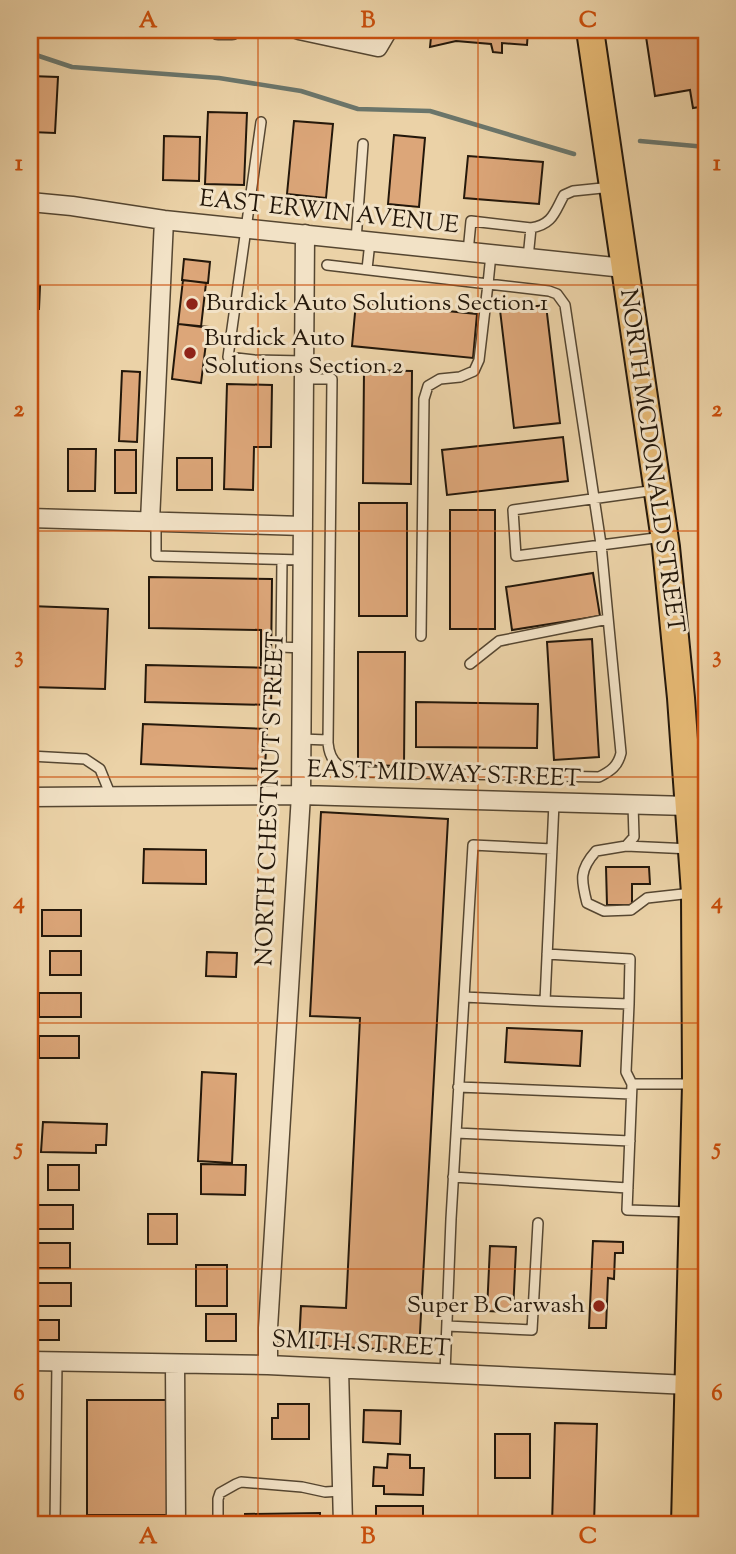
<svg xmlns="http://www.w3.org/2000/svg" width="736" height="1554" viewBox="0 0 736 1554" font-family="'Sorts Mill Goudy',serif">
  <rect width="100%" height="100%" fill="#ebd2a7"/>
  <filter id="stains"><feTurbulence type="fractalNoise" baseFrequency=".00286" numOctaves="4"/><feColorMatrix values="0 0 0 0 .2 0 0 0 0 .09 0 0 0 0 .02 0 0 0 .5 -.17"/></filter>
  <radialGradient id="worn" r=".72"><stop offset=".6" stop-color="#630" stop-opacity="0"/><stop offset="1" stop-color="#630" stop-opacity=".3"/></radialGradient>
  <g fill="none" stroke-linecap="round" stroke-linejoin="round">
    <path stroke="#6a766c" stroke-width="4.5" d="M30,53L72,67L219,78L301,91L358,109L430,111L574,154
      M640,141L706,147"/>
  </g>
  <path fill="#dca679" stroke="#23170a" stroke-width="2" d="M407,30H528L527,45L502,43V53L493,52L491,44L456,41L430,47L431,37L407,36Z
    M645,30H706V106L693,108L690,90L655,96Z
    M30,76L58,77L55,133L31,132L30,165Z
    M208,112L247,113L244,185L205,184Z
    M294,121L333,124L326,198L287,194Z
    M394,135L425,138L419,207L388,204Z
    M164,136L200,137L199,181L163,180Z
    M468,156L543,162L539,204L464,198Z
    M184,259L210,262L208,283L182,280Z
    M183,280L206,283L201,327L178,324Z
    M30,286H40L39,309H30Z
    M356,302L477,314L473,358L352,346Z
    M546,305L560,423L514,428L500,310Z
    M178,324L208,327L201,383L172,379Z
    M30,336L38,337L37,395L30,394Z
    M364,370L412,371L411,484L363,483Z
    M122,371L140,372L137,442L119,441Z
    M227,384L272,385L271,447H254L253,490L224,489Z
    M30,417H34L33,489H30Z
    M563,437L568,481L447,495L442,450Z
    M68,449H96L95,491H68Z
    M115,450H136V493H115Z
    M177,458H212V490H177Z
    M359,503H407V616H359Z
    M450,510H495V629H450Z
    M593,573L600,616L512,630L506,587Z
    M149,577L272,579L271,665H261V630L149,628Z
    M30,606L108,609L105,689L30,687Z
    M592,639L599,757L554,760L547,642Z
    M358,652H405L404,766L358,765Z
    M146,665L272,668L271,705L145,702Z
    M416,702L538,704L537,748L416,747Z
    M143,724L267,729L265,769L141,764Z
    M321,812L448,819L419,1351L299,1345L301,1306L346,1308L360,1018L310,1016Z
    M144,849L206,850V884L143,883Z
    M606,867H649L650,884H632V905H607Z
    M42,910H81V936H42Z
    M50,951H81V975H50Z
    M207,952L237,953L236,977L206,976Z
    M39,993H81V1017H39Z
    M507,1028L582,1031L580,1066L505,1062Z
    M39,1036H79V1058H39Z
    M202,1072L236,1074L232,1163L198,1161Z
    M43,1122L107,1124L106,1145H96V1153L41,1152Z
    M201,1164L246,1165L245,1195L201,1194Z
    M48,1165H79V1190H48Z
    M37,1205H73V1229H37Z
    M148,1214H177V1244H148Z
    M593,1241L623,1242V1253H615L614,1279L608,1278L606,1328H589Z
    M34,1243H70V1268H34Z
    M490,1246L516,1247L513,1312L487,1311Z
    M196,1265H227V1306H196Z
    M33,1283H71V1306H33Z
    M206,1314H236V1341H206Z
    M36,1320H59V1340H36Z
    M87,1400H169V1515H87Z
    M278,1404H309V1439H272V1418H278Z
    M364,1410L401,1411L400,1444L363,1442Z
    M555,1423L597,1424L594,1524H552Z
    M495,1434H530V1478H495Z
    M388,1454L410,1455V1468H424L423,1495L384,1494V1486H373L374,1467L387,1468Z
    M376,1506H423V1524H376Z
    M320,1513V1524H245V1514Z"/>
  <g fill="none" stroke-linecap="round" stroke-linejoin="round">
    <defs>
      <path id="service" d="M261,122L228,357L254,360L304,361
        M356,240L363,144
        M468,252L471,221L531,228C553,224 554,213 564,195L573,191L612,187
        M528,258L531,228
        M327,265L488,284L491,254
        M367,269L370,242
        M304,379H332L328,743C330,765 342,770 362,772L599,777C611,771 618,766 621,753L601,544L565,305L557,294L549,291L488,284L479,360L474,371L460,377L440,379L428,386L424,399L421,636
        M656,490L513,510L516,556L663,537
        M156,521V556L303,560
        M282,560L281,647L302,648
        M470,664L499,641L608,619
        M301,739L328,740
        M30,756L85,759L100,769L111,796
        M554,803L545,1001L629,1004L626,1072L632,1084H693
        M633,804L634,837L626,846L596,851C579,870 581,880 587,903L604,911L631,910L647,898L692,893
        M626,846L691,849
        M547,954L630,959L629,1004
        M464,997L545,1001
        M632,1084L627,1210L691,1212
        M458,1087L631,1094
        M456,1133L630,1141
        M453,1177L628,1188
        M447,1326L532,1330L538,1223
        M445,1373L451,1219L473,845L552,849
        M55,1524L57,1362
        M218,1524V1499L220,1493L236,1484L241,1482L302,1487L325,1492L342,1491"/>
      <path id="minor" d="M218,30H232
        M299,30L378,47L388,30
        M30,202L72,206L164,220L624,268
        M30,518L303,526
        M150,521L164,220
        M30,797L301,795L688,806
        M30,1361L268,1365L689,1385
        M175,1364L176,1524
        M268,1365V1328L301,795L305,234
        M339,1369L343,1524
        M689,1406H706"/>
      <path id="primary" d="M590,30L666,547L681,698L695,893L696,1084L685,1524"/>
    </defs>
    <use href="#service" stroke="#554631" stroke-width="12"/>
    <use href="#minor" stroke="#554631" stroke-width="21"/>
    <use href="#primary" stroke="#23170a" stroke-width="30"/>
    <use href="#service" stroke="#f2e2c6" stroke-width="9"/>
    <use href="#minor" stroke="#f2e2c6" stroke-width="18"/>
    <use href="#primary" stroke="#e6b974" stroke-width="26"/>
  </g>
  <path fill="none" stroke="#ca4f0c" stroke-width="2" stroke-opacity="0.55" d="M258,30V1524M478,30V1524M30,285H706M30,531H706M30,777H706M30,1023H706M30,1269H706"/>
  <g fill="#8f2418" stroke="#f2e2c6" stroke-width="2.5">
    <circle cx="192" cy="304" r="7"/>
    <circle cx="190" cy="353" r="7"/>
    <circle cx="599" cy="1306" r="7"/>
  </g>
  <g text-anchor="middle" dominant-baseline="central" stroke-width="6" stroke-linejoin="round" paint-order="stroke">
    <g font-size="24" fill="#23170a" stroke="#f2e2c6">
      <text transform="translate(329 213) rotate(6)">EAST ERWIN AVENUE</text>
      <text transform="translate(651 461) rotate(82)">NORTH MCDONALD STREET</text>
      <text transform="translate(444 775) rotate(2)">EAST MIDWAY STREET</text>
      <text transform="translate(271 799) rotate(-88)">NORTH CHESTNUT STREET</text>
      <text transform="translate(361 1345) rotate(3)">SMITH STREET</text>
    </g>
    <g font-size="24" fill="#23170a" stroke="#f2e2c6" text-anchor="start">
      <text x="206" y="304">Burdick Auto Solutions Section 1</text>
      <text x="204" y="339">Burdick Auto<tspan x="204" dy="28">Solutions Section 2</tspan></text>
      <text x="585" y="1306" text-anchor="end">Super B Carwash</text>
    </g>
  </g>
  <rect width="736" height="1554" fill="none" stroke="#ebd2a7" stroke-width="77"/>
  <rect x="38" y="38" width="660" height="1478" fill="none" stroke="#ca4f0c" stroke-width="2.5"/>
  <g font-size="23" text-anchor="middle" font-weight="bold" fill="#ca4f0c">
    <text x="148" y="27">A</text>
    <text x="368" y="27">B</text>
    <text x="588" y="27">C</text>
    <text x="19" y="170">1</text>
    <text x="717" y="170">1</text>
    <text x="19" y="416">2</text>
    <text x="717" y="416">2</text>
    <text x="19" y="662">3</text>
    <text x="717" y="662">3</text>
    <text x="19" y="908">4</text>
    <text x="717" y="908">4</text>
    <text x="19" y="1154">5</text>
    <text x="717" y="1154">5</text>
    <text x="19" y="1400">6</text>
    <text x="717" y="1400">6</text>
    <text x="148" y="1543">A</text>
    <text x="368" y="1543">B</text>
    <text x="588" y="1543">C</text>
  </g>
  <rect width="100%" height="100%" filter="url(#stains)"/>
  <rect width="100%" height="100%" fill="url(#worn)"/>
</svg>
